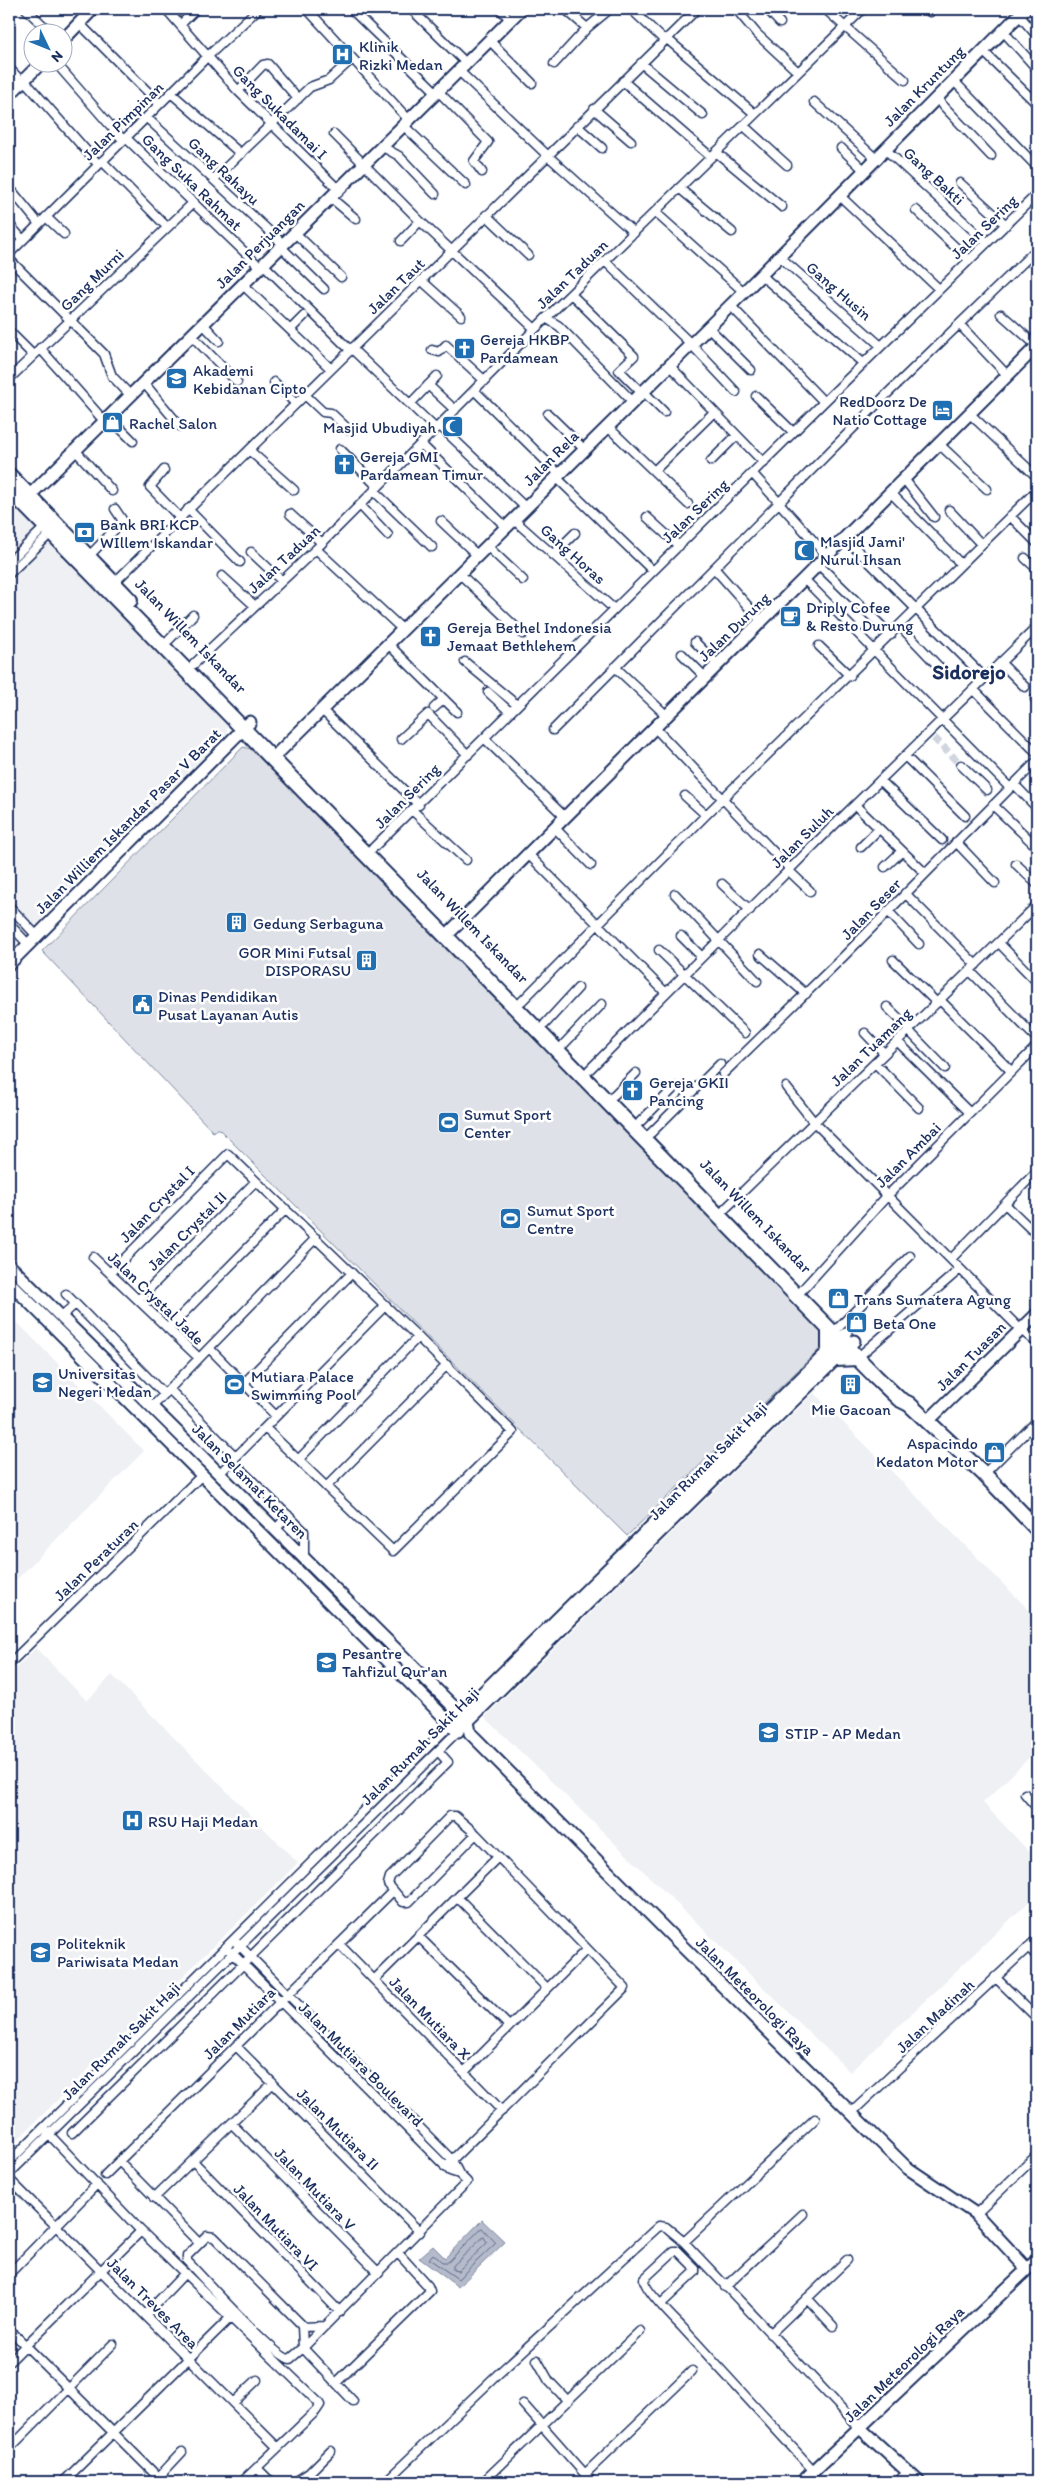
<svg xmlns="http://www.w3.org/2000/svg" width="1046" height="2491" viewBox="0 0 1046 2491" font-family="Itim,sans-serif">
  <rect width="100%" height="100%" fill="#fff"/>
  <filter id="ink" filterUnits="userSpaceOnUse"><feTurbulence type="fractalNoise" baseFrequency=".02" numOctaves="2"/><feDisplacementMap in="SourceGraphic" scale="10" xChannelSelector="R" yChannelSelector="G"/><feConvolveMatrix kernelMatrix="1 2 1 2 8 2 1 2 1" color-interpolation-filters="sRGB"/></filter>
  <g filter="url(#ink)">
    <path fill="#eff0f4" d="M9,500L227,718V733L9,952Z
      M9,1314L144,1451L16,1580L13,1577L9,1581Z
      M814,1393L1037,1618V1750L983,1803L1037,1860V1894L850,2072L485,1717Z
      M36,1648L87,1701L112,1675L298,1863L9,2148V1675Z"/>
    <path fill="#dee1e7" stroke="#7c88a2" d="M243,747L256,750L825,1334L826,1343L627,1536L218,1128L213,1132L42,951Z"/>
    <path fill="#b5bbca" stroke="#77839f" d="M482,2220L505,2242L458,2287L419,2258L433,2246L445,2258Z"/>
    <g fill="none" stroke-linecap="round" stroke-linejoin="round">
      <path stroke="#596789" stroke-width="1" d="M482,2228L496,2243L458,2279L429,2259L433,2254L442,2262H448Z
        M484,2237L487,2243L458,2271L453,2270V2266Z"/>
      <path stroke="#d1d5df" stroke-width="8" stroke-dasharray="8 4" stroke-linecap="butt" d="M934,738L961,765"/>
      <defs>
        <path id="street" d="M26,9L50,32
          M166,9L238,91L338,189
          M307,9L409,120
          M351,9L436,92
          M411,9L466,63
          M500,9L510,19
          M631,9L664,40
          M736,9L757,34L798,72
          M767,9L780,23
          M825,9L905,80
          M927,9L930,12
          M1019,15L1037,36
          M79,23L160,104
          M180,25L196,9
          M587,28L610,9
          M1003,31L1037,69
          M666,38L755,114
          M489,40L532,83
          M983,51L1037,104
          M55,62L123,140
          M641,63L703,115
          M554,64L587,28L565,9
          M9,68L22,82
          M458,70L547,155L634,233
          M24,80L98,164
          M953,80L1037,167
          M623,81L711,157
          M238,91L263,65L268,64L298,99
          M438,91L488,142L474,161L482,172
          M171,93L241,154
          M936,98L991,156
          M814,102L875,158
          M594,109L631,141
          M147,118L283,244
          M403,125L466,185
          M743,125L787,165
          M577,126L602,148
          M334,134L420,221L535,329
          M126,138L260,267
          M381,146L399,156L435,194
          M841,148L864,170
          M885,149L987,243
          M716,152L782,207
          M102,161L167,227
          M214,179L310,87L329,80L352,59
          M960,183L1006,225
          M9,187L39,224
          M679,188L732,232
          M839,195L939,289
          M330,197L356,219
          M916,210L969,260
          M655,212L744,292
          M486,215L528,255
          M46,217L64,234
          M9,224L22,239
          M294,232L341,277
          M401,241L420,221
          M281,247L324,289
          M9,254L207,57L258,9
          M779,256L881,346
          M9,259L104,354L112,376L131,396
          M605,261L690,343L736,392
          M263,264L350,350
          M761,275L863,363
          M421,280L461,316
          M243,285L331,369
          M571,294L634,356L619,370L641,392
          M730,305L824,402
          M1001,314L1037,346
          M546,318L559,326L632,401
          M203,324L219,341
          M960,325L1008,376
          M708,327L751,370
          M290,330L304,316
          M9,331L33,355
          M192,336L237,382
          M40,348L105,422
          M351,348L436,429
          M432,350L439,352L446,345L485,381
          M669,365L764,463
          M9,379L194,202
          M274,382L296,404
          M144,383L180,426
          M428,385L455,410
          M475,391L559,474
          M643,391L664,412
          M305,395L323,412L331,413L349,430
          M756,396L793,432
          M410,404L437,376
          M548,414L584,449
          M970,414L1037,477
          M109,417L133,441
          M440,426L525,507
          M607,426L688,504
          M421,444L506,527
          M939,444L987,489
          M340,449L378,487
          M249,450L294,490
          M76,451L112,491
          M711,461L736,436
          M164,470L150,487L180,518
          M654,471L713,413
          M753,474L828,557
          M556,477L653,571
          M904,479L934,517
          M374,491L432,547
          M891,493L961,564
          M360,505L388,535
          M188,509L240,562
          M949,510L981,544
          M290,514L322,543
          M1010,516L1037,543
          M647,517L679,546
          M513,519L614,609
          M441,521L477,555
          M846,539L985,678
          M487,546L523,580
          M316,549L402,629
          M251,552L282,581
          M553,555L575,533
          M88,557L123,521L115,509
          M1025,558L1037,569
          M9,562L47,525
          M820,566L891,635
          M714,568L762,622
          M459,573L523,634
          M9,574L54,530
          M222,576L255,606
          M805,580L1010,788
          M114,583L697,9
          M900,626L939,667
          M169,640L193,615
          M695,642L718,665
          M388,644L457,712
          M819,646L850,676
          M682,654L706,678
          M465,662L517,705
          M1001,663L1025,687
          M194,664L316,549L546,318L863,9
          M615,667L667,716
          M974,690L1037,753
          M488,692L510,712
          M1035,699L1037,701
          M434,708L444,699
          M322,710L419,805
          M655,728L790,869
          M553,730L888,393L1037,249
          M484,738L565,817
          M401,739L428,714L468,755
          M905,756L965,816
          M961,765L987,790
          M880,780L942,840
          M1014,784L1037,808
          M685,796L706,815
          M855,805L925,873
          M993,805L1037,847
          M413,811L466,860
          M554,827L591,865
          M956,842L995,883
          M861,847L879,829
          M373,848L824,402L1037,194
          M528,854L665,992
          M1016,864L1037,884
          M885,867L902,851
          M788,870L810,891
          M722,884L750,910
          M905,893L976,965
          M675,894L757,981
          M9,906L37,936
          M888,911L919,944
          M9,924L28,944
          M681,936L702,957
          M999,943L1037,982
          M659,950L745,1033
          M760,954L806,994
          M893,960L937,1003
          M970,971L1037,1039
          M940,1000L1011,1071
          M522,1001L706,815L1037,490
          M887,1007L910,1029
          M545,1024L578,988
          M908,1030L945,1068
          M865,1033L884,1053
          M897,1041L970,1113
          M564,1044L602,1004
          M875,1063L919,1108
          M589,1070L822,837L1037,627
          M723,1074L844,956L1037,761
          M786,1087L814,1122L1021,1330L1037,1343
          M614,1095L636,1073
          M640,1122L675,1087
          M651,1133L720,1064
          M1005,1204L1037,1235
          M725,1209L1037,905
          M93,1257L199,1358
          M951,1259L1037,1171
          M110,1273L228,1154L418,1337L513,1432L393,1551L265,1428
          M803,1289L888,1195L1037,1046
          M66,1294L164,1394
          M138,1300L256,1181
          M61,1317L75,1304
          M168,1329L286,1209
          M833,1333L910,1256
          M209,1348L316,1238
          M864,1352L960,1269
          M244,1383L352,1273
          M169,1389L236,1457
          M152,1407L209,1348L276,1416
          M298,1460L418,1337
          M232,1461L304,1531V1558
          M219,1474L386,1305
          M984,1474L1037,1421
          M326,1487L447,1365
          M276,1529L288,1515
          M9,1664L202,1475
          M1025,1794L1037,1808
          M458,1898L547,1988
          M419,1937L509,2026
          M237,1943L452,2160L459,2174
          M339,1944L502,2111
          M226,1947L450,2171L459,2174L467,2182L303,2348L290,2359C277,2359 201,2276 187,2261V2256L207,2236L214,2237L302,2325L303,2348
          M1028,1947L1037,1956
          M995,1977L1037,2018
          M374,1980L498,1857
          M236,2046L420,2232
          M464,2072L587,1949
          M851,2113L1037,1939
          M232,2124L379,2273
          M46,2131L141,2231L318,2402L320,2405L316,2411L242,2482
          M72,2133L448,1762L438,1751
          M119,2161L198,2242
          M193,2161L340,2312
          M9,2162L451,1724
          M445,2167L625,1988L476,1834L455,1816H450L390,1877L388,1884L403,1902H409L476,1834
          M9,2174L458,1731
          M105,2175L393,1891
          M9,2179L277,2447
          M154,2198L273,2083
          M976,2214L1037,2155
          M684,2242L815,2119
          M9,2274L97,2184
          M725,2287L803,2214
          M807,2298L833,2326
          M661,2304L695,2272V2268L678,2251H674L644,2279C643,2288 673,2318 681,2326L814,2471
          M146,2314L185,2273
          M303,2327L325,2326
          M9,2329L163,2482
          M770,2334L847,2260
          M303,2348L353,2401
          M537,2360L549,2381L568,2401
          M9,2362L141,2231
          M336,2383L430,2291L428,2286L398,2253
          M233,2403L257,2380
          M523,2404L592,2482
          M9,2449L113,2344
          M257,2468L271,2482
          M585,2474L692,2371
          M63,2482L230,2318
          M154,2482L182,2452
          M295,2482L309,2473L331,2451
          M385,2482L498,2374L659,2226L666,2227L684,2242L861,2429
          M483,2482L640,2331
          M897,2482L908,2472"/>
        <path id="secondary" d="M62,41L93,9
          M9,95L42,62
          M23,502L521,9
          M279,752L744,292L1025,9
          M452,930L1037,346
          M9,964L250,722
          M9,1265L468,1721L470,1733L678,1942L906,2167L976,2214L1027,2269
          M9,1282L458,1731
          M927,1422L1037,1314
          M456,1719L846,1334
          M463,1726L854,1341
          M861,2429L919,2482
          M802,2482L1037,2260"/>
        <path id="highway" d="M9,475L130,600
          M9,489L875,1376L899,1399L909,1404L984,1474L1037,1529
          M829,1329V1350
          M836,1359L858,1358"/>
      </defs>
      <use href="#street" stroke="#1b2f5e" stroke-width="11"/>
      <use href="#secondary" stroke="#1b2f5e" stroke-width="15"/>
      <use href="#highway" stroke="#1b2f5e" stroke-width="18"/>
      <use href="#street" stroke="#fff" stroke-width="8"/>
      <use href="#secondary" stroke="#fff" stroke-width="11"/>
      <use href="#highway" stroke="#fff" stroke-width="14"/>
    </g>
  </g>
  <defs>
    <symbol id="hospital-square" viewBox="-11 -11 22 22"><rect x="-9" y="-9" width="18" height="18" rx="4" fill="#1f6fb2" stroke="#fff"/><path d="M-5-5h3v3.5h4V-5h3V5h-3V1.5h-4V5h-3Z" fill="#fff"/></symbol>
    <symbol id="church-square" viewBox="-11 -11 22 22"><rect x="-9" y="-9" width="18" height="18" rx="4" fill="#1f6fb2" stroke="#fff"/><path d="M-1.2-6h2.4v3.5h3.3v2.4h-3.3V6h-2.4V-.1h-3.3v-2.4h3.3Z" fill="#fff"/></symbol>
    <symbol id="university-square" viewBox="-11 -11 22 22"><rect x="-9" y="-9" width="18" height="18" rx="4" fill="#1f6fb2" stroke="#fff"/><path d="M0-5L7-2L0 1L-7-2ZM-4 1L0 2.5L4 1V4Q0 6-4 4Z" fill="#fff"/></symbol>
    <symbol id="hotel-square" viewBox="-11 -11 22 22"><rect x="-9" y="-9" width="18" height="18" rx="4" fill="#1f6fb2" stroke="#fff"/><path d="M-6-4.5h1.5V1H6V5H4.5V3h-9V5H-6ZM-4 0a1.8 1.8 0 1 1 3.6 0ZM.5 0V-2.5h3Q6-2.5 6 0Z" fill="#fff"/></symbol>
    <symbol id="shop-square" viewBox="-11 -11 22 22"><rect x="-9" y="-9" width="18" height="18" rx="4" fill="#1f6fb2" stroke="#fff"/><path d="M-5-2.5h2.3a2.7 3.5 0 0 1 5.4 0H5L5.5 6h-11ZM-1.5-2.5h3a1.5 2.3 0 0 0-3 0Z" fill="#fff"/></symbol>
    <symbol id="mosque-square" viewBox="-11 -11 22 22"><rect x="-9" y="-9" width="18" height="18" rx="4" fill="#1f6fb2" stroke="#fff"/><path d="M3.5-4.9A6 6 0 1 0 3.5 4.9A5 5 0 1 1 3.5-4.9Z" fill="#fff"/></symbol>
    <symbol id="bank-square" viewBox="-11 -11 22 22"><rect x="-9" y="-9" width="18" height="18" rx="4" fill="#1f6fb2" stroke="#fff"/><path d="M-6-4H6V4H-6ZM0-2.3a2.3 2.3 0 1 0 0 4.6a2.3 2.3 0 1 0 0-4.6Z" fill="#fff"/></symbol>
    <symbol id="cafe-square" viewBox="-11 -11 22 22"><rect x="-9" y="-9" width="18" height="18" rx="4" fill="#1f6fb2" stroke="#fff"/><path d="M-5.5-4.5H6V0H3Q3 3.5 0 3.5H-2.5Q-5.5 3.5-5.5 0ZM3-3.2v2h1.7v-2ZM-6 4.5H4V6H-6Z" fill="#fff"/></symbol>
    <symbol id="building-square" viewBox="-11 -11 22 22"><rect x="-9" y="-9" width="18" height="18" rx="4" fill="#1f6fb2" stroke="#fff"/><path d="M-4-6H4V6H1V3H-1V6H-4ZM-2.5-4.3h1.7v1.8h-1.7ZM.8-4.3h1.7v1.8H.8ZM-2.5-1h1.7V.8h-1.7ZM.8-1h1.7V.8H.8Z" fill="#fff"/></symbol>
    <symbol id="civic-square" viewBox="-11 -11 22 22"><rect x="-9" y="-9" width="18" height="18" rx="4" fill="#1f6fb2" stroke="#fff"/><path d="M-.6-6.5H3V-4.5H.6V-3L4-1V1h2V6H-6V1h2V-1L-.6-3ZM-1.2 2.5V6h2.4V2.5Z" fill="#fff"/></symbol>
    <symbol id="stadium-square" viewBox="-11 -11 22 22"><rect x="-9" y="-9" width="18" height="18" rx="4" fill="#1f6fb2" stroke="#fff"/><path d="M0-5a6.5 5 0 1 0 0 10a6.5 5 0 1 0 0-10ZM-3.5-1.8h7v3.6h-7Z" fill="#fff"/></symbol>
    <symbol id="school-square" viewBox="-11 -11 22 22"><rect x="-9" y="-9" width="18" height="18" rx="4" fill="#1f6fb2" stroke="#fff"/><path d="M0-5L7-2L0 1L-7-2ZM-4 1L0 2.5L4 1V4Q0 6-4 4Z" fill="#fff"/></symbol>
  </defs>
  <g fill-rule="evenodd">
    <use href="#hospital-square" x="330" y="42" width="25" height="25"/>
    <use href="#church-square" x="452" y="336" width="25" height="25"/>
    <use href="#university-square" x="164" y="366" width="25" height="25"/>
    <use href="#hotel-square" x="930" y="398" width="25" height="25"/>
    <use href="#shop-square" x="100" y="410" width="25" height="25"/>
    <use href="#mosque-square" x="440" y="414" width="25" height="25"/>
    <use href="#church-square" x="332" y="452" width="25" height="25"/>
    <use href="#bank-square" x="72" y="520" width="25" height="25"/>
    <use href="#mosque-square" x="792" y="538" width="25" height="25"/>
    <use href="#cafe-square" x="778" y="604" width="25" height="25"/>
    <use href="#church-square" x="418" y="624" width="25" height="25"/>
    <use href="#building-square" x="224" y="910" width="25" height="25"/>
    <use href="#building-square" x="354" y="948" width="25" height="25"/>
    <use href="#civic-square" x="130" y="992" width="25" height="25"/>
    <use href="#church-square" x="620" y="1078" width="25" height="25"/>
    <use href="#stadium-square" x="436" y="1110" width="25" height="25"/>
    <use href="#stadium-square" x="498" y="1206" width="25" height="25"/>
    <use href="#shop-square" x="826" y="1286" width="25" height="25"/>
    <use href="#shop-square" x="844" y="1310" width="25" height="25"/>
    <use href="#university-square" x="30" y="1370" width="25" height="25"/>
    <use href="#stadium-square" x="222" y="1372" width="25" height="25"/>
    <use href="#building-square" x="838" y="1372" width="25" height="25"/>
    <use href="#shop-square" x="982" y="1440" width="25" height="25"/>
    <use href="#school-square" x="314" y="1650" width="25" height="25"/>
    <use href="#university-square" x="756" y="1720" width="25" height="25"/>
    <use href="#hospital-square" x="120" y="1808" width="25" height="25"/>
    <use href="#university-square" x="28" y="1940" width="25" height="25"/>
  </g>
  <g text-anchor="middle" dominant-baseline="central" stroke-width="5" stroke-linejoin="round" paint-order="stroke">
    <g font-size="16" fill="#1b2f5e" stroke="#fff" text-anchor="start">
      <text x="359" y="46">Klinik<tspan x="359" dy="18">Rizki Medan</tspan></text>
      <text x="480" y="339">Gereja HKBP<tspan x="480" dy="18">Pardamean</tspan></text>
      <text x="193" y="370">Akademi<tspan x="193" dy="18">Kebidanan Cipto</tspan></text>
      <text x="927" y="401" text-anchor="end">RedDoorz De<tspan x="927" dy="18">Natio Cottage</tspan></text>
      <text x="129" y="423">Rachel Salon</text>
      <text x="436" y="427" text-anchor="end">Masjid Ubudiyah</text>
      <text x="360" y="456">Gereja GMI<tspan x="360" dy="18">Pardamean Timur</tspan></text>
      <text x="100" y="524">Bank BRI KCP<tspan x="100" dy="18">WIllem Iskandar</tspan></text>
      <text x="820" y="541">Masjid Jami'<tspan x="820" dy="18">Nurul Ihsan</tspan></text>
      <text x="806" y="607">Driply Cofee<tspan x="806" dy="18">&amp; Resto Durung</tspan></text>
      <text x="447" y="627">Gereja Bethel Indonesia<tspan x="447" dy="18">Jemaat Bethlehem</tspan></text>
      <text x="253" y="923">Gedung Serbaguna</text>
      <text x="351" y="952" text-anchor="end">GOR Mini Futsal<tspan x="351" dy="18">DISPORASU</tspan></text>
      <text x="158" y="996">Dinas Pendidikan<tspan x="158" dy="18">Pusat Layanan Autis</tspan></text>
      <text x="649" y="1082">Gereja GKII<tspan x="649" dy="18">Pancing</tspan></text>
      <text x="464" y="1114">Sumut Sport<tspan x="464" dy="18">Center</tspan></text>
      <text x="527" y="1210">Sumut Sport<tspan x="527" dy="18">Centre</tspan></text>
      <text x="854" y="1299">Trans Sumatera Agung</text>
      <text x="873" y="1323">Beta One</text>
      <text x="58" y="1373">Universitas<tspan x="58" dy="18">Negeri Medan</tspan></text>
      <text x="251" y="1376">Mutiara Palace<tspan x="251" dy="18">Swimming Pool</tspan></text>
      <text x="851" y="1409" text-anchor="middle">Mie Gacoan</text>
      <text x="978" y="1443" text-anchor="end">Aspacindo<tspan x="978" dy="18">Kedaton Motor</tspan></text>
      <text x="342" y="1653">Pesantre<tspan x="342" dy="18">Tahfizul Qur'an</tspan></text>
      <text x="785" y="1733">STIP - AP Medan</text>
      <text x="148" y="1821">RSU Haji Medan</text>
      <text x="57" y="1943">Politeknik<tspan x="57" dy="18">Pariwisata Medan</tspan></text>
    </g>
    <g font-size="16" fill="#1b2f5e" stroke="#fff">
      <text transform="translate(924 86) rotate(-45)">Jalan Kruntung</text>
      <text transform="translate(280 112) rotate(45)">Gang Sukadamai I</text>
      <text transform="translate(123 121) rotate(-44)">Jalan Pimpinan</text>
      <text transform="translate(224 171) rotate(43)">Gang Rahayu</text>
      <text transform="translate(934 176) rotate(43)">Gang Bakti</text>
      <text transform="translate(192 182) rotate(44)">Gang Suka Rahmat</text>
      <text transform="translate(984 227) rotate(-44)">Jalan Sering</text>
      <text transform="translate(260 244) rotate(-45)">Jalan Perjuangan</text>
      <text transform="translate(572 274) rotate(-44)">Jalan Taduan</text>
      <text transform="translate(92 280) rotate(-44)">Gang Murni</text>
      <text transform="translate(396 286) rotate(-44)">Jalan Taut</text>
      <text transform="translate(839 291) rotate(41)">Gang Husin</text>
      <text transform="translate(551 458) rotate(-45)">Jalan Rela</text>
      <text transform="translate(695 511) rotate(-44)">Jalan Sering</text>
      <text transform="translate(573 554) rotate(42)">Gang Horas</text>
      <text transform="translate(284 559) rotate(-43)">Jalan Taduan</text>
      <text transform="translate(734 627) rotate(-44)">Jalan Durung</text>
      <text transform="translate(191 636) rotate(46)">Jalan Willem Iskandar</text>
      <text transform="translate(407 796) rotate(-45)">Jalan Sering</text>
      <text transform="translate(128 821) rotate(-45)">Jalan Williem Iskandar Pasar V Barat</text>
      <text transform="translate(802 837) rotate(-45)">Jalan Suluh</text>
      <text transform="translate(871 909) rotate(-46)">Jalan Seser</text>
      <text transform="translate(473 926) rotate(46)">Jalan Willem Iskandar</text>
      <text transform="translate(871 1047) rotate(-44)">Jalan Tuamang</text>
      <text transform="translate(908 1155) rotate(-45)">Jalan Ambai</text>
      <text transform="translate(157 1204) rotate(-46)">Jalan Crystal I</text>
      <text transform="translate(756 1216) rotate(46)">Jalan Willem Iskandar</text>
      <text transform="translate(187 1231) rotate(-45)">Jalan Crystal II</text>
      <text transform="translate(156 1298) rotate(44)">Jalan Crystal Jade</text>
      <text transform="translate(971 1356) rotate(-45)">Jalan Tuasan</text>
      <text transform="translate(708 1461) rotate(-45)">Jalan Rumah Sakit Haji</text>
      <text transform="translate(250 1481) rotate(45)">Jalan Selamat Ketaren</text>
      <text transform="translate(96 1560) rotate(-44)">Jalan Peraturan</text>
      <text transform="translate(420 1746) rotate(-45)">Jalan Rumah Sakit Haji</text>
      <text transform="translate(755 1996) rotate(45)">Jalan Meteorologi Raya</text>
      <text transform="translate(935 2016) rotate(-43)">Jalan Madinah</text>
      <text transform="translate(430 2018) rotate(46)">Jalan Mutiara X</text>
      <text transform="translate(239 2023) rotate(-45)">Jalan Mutiara</text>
      <text transform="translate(121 2041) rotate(-45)">Jalan Rumah Sakit Haji</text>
      <text transform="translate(361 2064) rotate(45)">Jalan Mutiara Boulevard</text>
      <text transform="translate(338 2129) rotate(45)">Jalan Mutiara II</text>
      <text transform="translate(315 2189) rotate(46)">Jalan Mutiara V</text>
      <text transform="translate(276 2227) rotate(46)">Jalan Mutiara VI</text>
      <text transform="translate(153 2303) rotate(45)">Jalan Treves Area</text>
      <text transform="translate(904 2364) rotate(-44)">Jalan Meteorologi Raya</text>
    </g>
    <g font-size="21" font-weight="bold" fill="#1b2f5e" stroke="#fff">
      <text x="969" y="671">Sidorejo</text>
    </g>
  </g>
  <rect width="1046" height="2491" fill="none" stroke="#fff" stroke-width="30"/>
  <rect x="15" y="15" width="1016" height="2461" fill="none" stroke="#1b2f5e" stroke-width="2" filter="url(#ink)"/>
  <g transform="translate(48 48) rotate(133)"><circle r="24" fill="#ffffff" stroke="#a4acbf"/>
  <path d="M0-4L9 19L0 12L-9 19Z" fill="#1f6fb2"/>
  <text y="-8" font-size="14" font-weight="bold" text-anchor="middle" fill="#1b2f5e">N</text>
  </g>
</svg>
